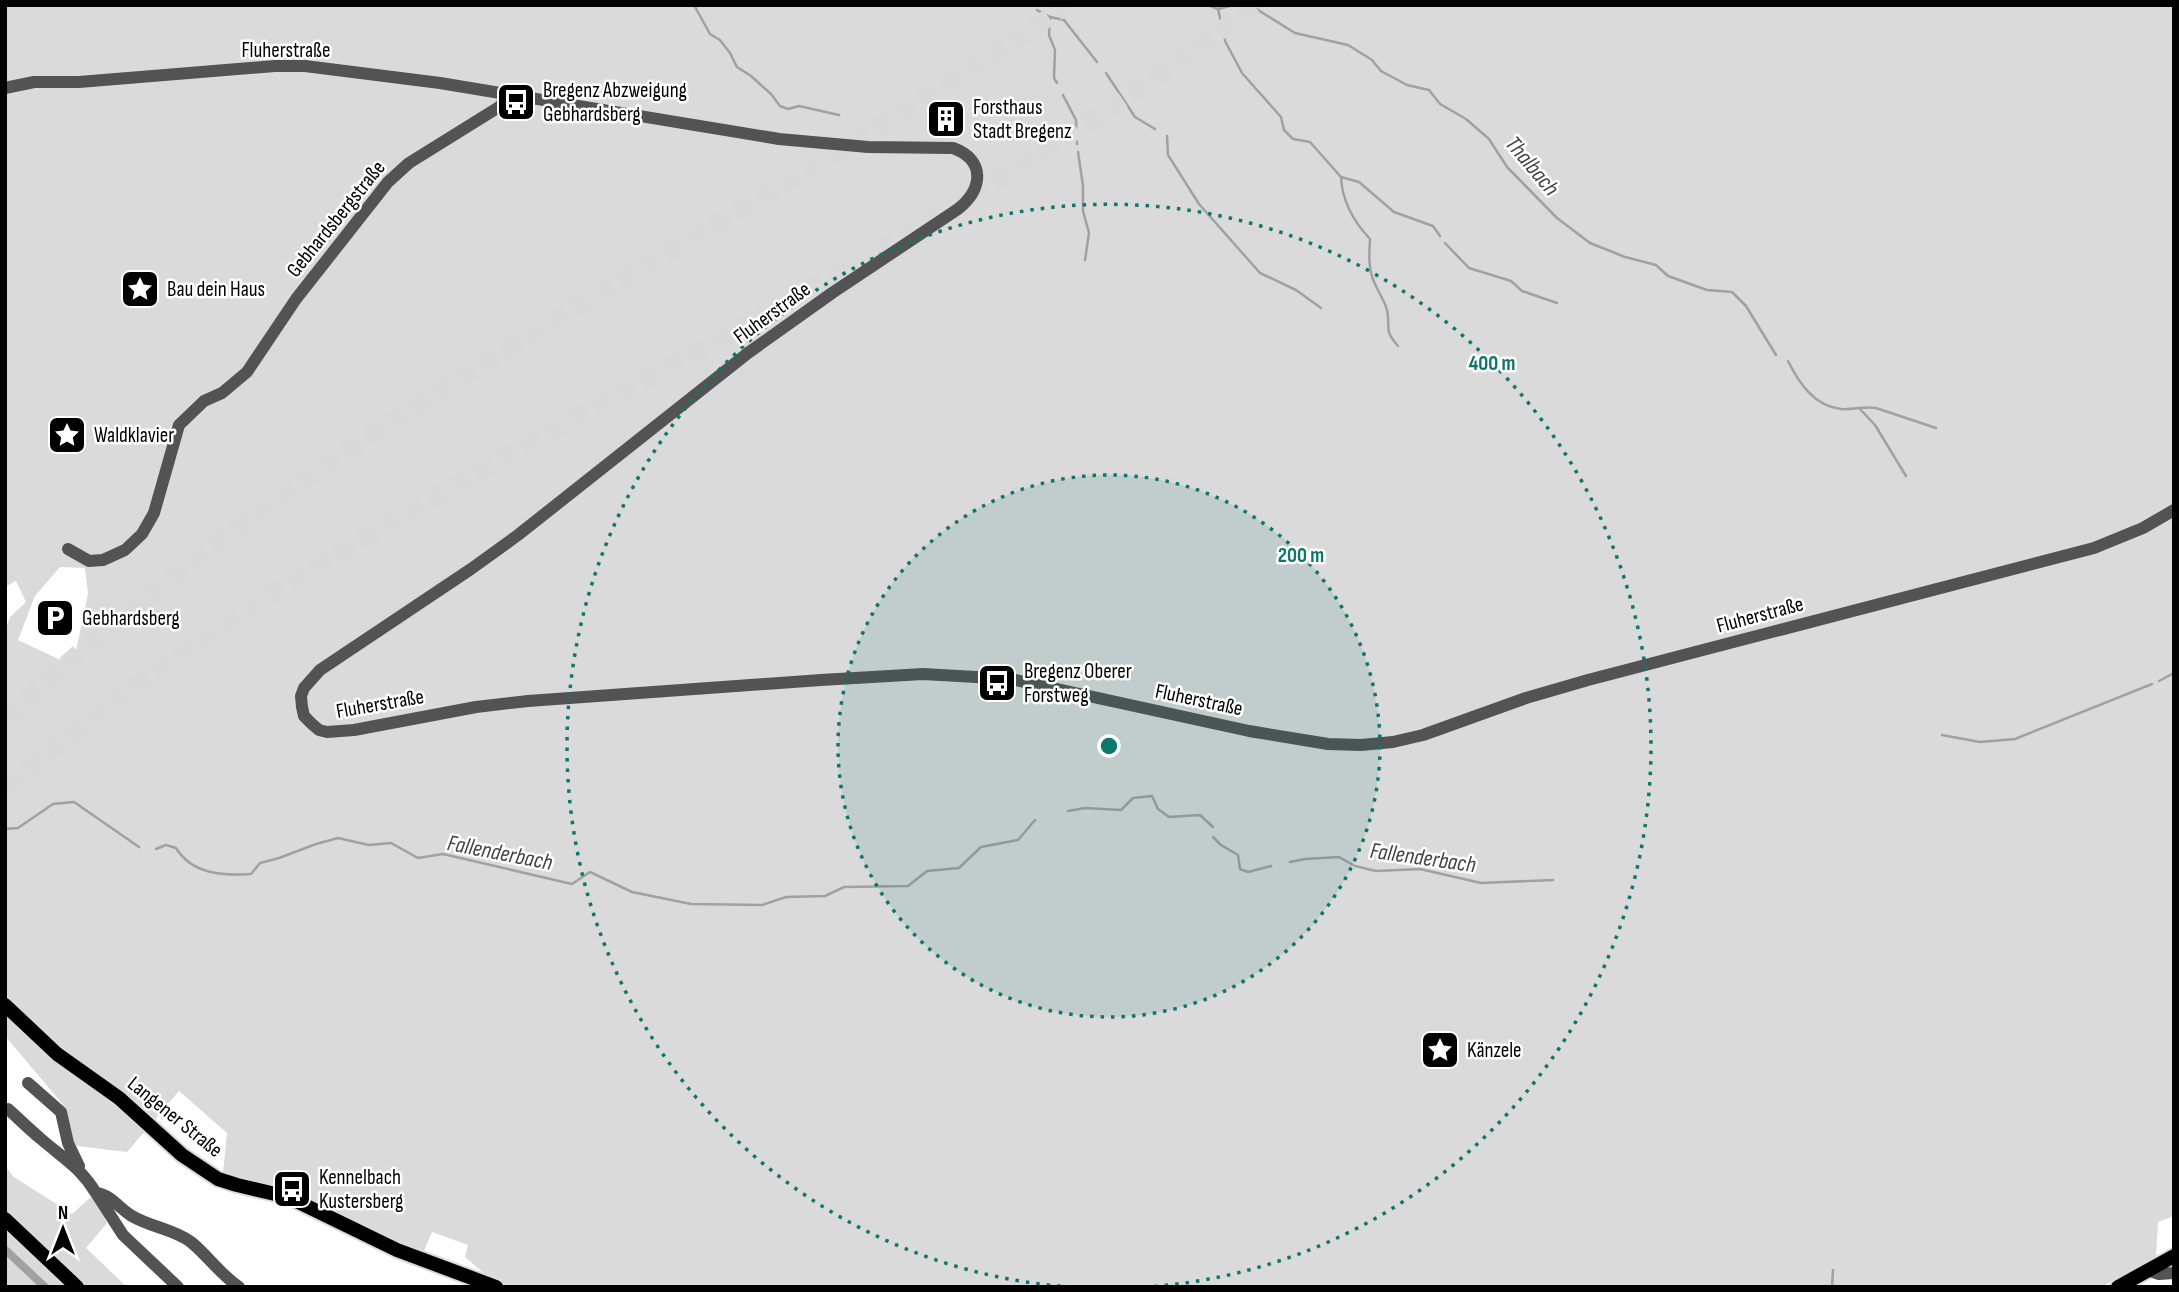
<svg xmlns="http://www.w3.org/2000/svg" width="2179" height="1292" viewBox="0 0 2179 1292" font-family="'Sofia Sans Condensed',sans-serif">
  <rect width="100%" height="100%" fill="#fff"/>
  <path fill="#dadada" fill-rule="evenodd" d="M5,5H2174V1216L2158,1222L2156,1258L2101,1287H506L494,1282L465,1257L468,1245L432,1232L422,1256L296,1193L292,1186H269L223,1172L227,1133L179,1091L127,1152L77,1146L68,1134L66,1108L5,1036V631L10,617L26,602L16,581L5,587ZM60,567L85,568L88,594L74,660L69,664L18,640L35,596Z
    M5,1166L14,1177L72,1214L93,1195L107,1223L86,1248L127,1287H83L5,1213Z
    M5,1224L71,1287H51L5,1244Z
    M5,1255L39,1287H5Z"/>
  <path fill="#a1a1a1" d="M5,1244L51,1287H39L5,1255Z"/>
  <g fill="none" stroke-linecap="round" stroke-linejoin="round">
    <path stroke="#a1a1a1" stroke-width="2.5" d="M694,5L710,34L720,40L730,53L737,67L751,76L771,94L780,106L788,109L799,106L839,115
      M1208,5L1218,9L1234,5
      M1250,5L1295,33L1348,45L1372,60L1381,71L1407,85L1429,90L1440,104L1466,119L1489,139L1507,167L1557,218L1590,243L1625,257L1656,265L1668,276L1707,290L1732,292L1746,306L1776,355
      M1218,9L1225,41L1242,73L1281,117L1284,130L1293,139L1310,142L1341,177L1359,182L1394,212L1433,226L1440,236
      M1037,10L1050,17L1049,35L1055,50L1054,78L1057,83
      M1050,17L1064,20L1097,62
      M1106,73L1135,117L1155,129
      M1063,95L1076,120L1077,144
      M1167,136L1168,155L1199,204L1260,273L1296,290L1321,308
      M1078,152L1083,186V211L1089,233L1085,260
      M1341,177C1342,200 1354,222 1370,239C1369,254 1368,270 1375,284C1379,293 1384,300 1387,310C1391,329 1383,329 1398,346
      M1445,243L1469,268L1511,281L1522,291L1557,303
      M1788,361C1799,383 1814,406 1841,409C1853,410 1864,406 1876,408L1936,428
      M1859,408L1875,425L1906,476
      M2159,681L2174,673
      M1942,735L1980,742L2015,739L2152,684
      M1068,811L1085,808L1121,810L1133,798L1152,796L1158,809L1169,817L1200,815L1213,827
      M5,829L18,828L53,804L74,802L139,847
      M1213,837L1221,845L1238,855L1240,869L1248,872L1271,866
      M156,849L166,845L176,848C192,874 222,876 251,874L260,863L279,858L316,844L338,838L369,845L391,843L418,858L443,854L572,884L590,872L632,892L691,904L762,905L786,897L825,896L844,887L908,886L927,871L959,868L981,847L1018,840L1035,820
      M1290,862L1305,859L1339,857L1355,866L1376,871L1420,869L1481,883L1553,880
      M1832,1287L1833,1270"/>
    <path stroke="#d9d9d9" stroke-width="18" stroke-dasharray="18 9" stroke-linecap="butt" d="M5,719C104,627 211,543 323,467C565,303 826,170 1067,5
      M5,787C80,726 157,668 238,616C570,401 940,248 1254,5"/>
    <defs>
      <path id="major" d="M5,1005L57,1054L119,1098L182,1155L218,1179L237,1185L288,1197L397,1250L496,1287
        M5,1219L77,1287
        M2118,1287L2174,1256"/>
    </defs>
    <use href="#major" stroke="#dbdbdb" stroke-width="18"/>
    <path stroke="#535353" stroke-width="12" d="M5,88L34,82H79L275,66H305L440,83L779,139L868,147L953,148C986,160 983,189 958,209L832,293L748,353L518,535L471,569L320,670L304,688L301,696L302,707L304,716L312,724L319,730L327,732L354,730L476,707L528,701L821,680L923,674L1011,679L1249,731L1328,744L1361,745L1393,742L1423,735L1526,698L1588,680L2094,548L2143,528L2174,510
      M68,549L89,561L103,560L125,550L142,534L154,513L179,425L204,401L222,393L247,372L296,299L388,182L409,163L499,107L511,95
      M28,1083L61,1112L68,1143L79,1166
      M8,1109C19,1119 29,1129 41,1139C63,1158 80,1167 96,1193
      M2148,1270L2159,1274L2174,1273
      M178,1287L123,1235L96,1193C110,1194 120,1209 132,1216C150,1227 174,1229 191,1242C208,1256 221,1275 239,1287"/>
    <use href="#major" stroke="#000" stroke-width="14"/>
  </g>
  <circle cx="1109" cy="746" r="271" fill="#0f766e" fill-opacity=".12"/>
  <g fill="none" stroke="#0f766e" stroke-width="3.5" stroke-dasharray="3.5 7">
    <circle cx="1109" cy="746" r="271"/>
    <path d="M1071 1287A542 542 0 1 1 1147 1287"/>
  </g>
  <defs>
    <symbol id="bus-square" viewBox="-11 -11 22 22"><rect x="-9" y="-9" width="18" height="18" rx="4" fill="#000" stroke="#fff"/><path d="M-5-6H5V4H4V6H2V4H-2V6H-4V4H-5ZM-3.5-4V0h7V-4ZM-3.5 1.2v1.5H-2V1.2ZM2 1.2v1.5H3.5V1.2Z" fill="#fff"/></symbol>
    <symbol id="building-square" viewBox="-11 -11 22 22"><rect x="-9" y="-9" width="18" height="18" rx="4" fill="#000" stroke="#fff"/><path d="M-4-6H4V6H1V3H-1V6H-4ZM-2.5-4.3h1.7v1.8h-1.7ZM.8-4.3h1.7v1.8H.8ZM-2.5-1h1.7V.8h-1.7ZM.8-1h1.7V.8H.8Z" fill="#fff"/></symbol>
    <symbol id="sight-square" viewBox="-11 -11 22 22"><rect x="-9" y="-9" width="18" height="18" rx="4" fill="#000" stroke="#fff"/><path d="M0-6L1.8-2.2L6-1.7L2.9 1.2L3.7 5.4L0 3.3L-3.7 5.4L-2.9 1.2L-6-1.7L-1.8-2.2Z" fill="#fff"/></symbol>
    <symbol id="parking-square" viewBox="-11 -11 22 22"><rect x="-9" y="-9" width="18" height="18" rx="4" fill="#000" stroke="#fff"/><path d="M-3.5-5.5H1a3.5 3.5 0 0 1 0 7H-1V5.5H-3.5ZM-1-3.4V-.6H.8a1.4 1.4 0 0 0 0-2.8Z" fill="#fff"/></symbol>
  </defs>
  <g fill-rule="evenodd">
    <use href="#bus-square" x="494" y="80" width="44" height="44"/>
    <use href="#building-square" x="924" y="97" width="44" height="44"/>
    <use href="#sight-square" x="118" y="267" width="44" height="44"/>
    <use href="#sight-square" x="45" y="413" width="44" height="44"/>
    <use href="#parking-square" x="33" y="596" width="44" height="44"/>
    <use href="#bus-square" x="975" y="661" width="44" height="44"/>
    <use href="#sight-square" x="1418" y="1028" width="44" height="44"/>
    <use href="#bus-square" x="270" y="1167" width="44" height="44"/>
  </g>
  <g text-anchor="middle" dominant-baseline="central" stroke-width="5" stroke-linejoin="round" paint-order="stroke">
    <g font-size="21" fill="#000" stroke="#fff">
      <text x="286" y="50">Fluherstraße</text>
      <text transform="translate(336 219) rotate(-51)">Gebhardsbergstraße</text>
      <text transform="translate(772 313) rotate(-36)">Fluherstraße</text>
      <text transform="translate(1760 615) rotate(-15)">Fluherstraße</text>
      <text transform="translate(1199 700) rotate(12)">Fluherstraße</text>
      <text transform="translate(380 704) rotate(-10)">Fluherstraße</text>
      <text transform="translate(175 1117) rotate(39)">Langener Straße</text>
    </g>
    <g font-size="21" fill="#000" stroke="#fff" text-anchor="start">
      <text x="543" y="90">Bregenz Abzweigung<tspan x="543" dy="24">Gebhardsberg</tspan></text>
      <text x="973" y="107">Forsthaus<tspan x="973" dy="24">Stadt Bregenz</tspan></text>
      <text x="167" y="289">Bau dein Haus</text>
      <text x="94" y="435">Waldklavier</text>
      <text x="82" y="618">Gebhardsberg</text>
      <text x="1024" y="671">Bregenz Oberer<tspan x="1024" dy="24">Forstweg</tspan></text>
      <text x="1467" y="1050">Känzele</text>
      <text x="319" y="1177">Kennelbach<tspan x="319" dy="24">Kustersberg</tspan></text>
    </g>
    <g font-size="23" font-style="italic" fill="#424242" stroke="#fff">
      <text transform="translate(1532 166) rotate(50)">Thalbach</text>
      <text transform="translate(500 853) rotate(11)">Fallenderbach</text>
      <text transform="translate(1423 858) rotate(8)">Fallenderbach</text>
    </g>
  </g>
  <circle cx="1109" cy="746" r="10" fill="#0f766e" stroke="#fff" stroke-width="3.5"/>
  <g font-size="21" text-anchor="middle" font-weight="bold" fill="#0f766e" stroke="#fff" stroke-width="5" stroke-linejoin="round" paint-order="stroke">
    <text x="1492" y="370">400 m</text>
    <text x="1301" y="562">200 m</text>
  </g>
  <rect width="2179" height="1292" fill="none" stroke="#000000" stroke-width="14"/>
  <g transform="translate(63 1229)" stroke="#ffffff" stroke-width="5" paint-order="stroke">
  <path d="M0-5L12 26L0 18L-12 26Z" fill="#000000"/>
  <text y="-10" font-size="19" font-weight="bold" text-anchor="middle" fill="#000000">N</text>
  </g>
</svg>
